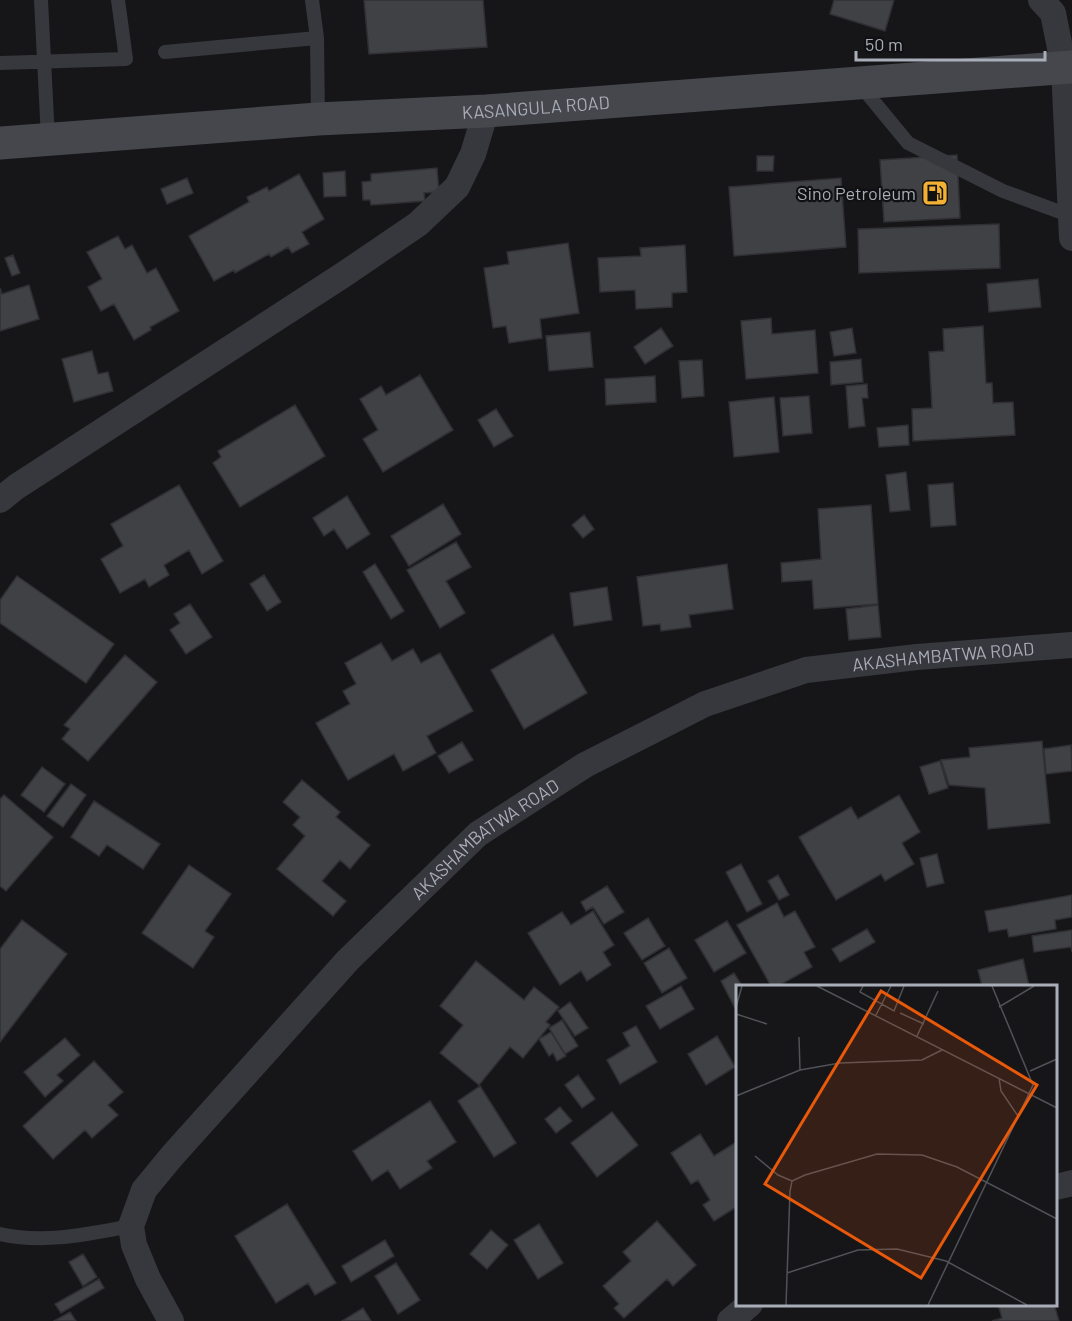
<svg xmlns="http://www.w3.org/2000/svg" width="1072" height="1321" viewBox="0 0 1072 1321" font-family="Barlow,sans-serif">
  <rect width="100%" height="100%" fill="#161618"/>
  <path fill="#404145" stroke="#303034" stroke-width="1.5" d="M364,0H483L487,47L369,54Z
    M834,0H894L885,31L830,14Z
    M957,155L960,218L884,222L880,160Z
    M757,156H774L773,171H757Z
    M437,168L439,192L424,193L425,201L371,205L370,200H363L362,182L371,181V174Z
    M345,171L346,196L324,197L323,173Z
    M299,174L324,219L302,232L309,244L292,253L288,247L271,257L269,254L235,273L234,270L214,281L189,236L249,202L247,197L267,187L269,191Z
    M187,178L193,193L167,204L161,189Z
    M841,178L846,247L734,256L729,187Z
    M999,224L1000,268L859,273L858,229Z
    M118,236L125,249L132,245L147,273L156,268L179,311L150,327L151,330L134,340L114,304L101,311L88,287L102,279L87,252Z
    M568,243L579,313L540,319L542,338L509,343L506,326L493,328L484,268L509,264L507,252Z
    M685,245L687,292L672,293V307L636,309L635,290L600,292L598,258L641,256L640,248Z
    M13,255L20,273L12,276L5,258Z
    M1038,279L1041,307L989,312L987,284Z
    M29,285L39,319L0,331V288L2,294Z
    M771,318L772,334L815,330L818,373L746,379L741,321Z
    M983,326L986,383H992L993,403L1013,402L1015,435L913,441L912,409L932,408L929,352L944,351L943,329Z
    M661,328L673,346L645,364L634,347Z
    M852,328L856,353L834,356L830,332Z
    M590,332L593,367L549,371L546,336Z
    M92,351L98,374L108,372L113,391L74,402L62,359Z
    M861,359L863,382L831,385L830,362Z
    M702,360L704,396L682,398L679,361Z
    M420,375L453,430L383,472L363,439L378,430L360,399L381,386L386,395Z
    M655,376L656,402L606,405L605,379Z
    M867,384L868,398H862L865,426L849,428L846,386Z
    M809,396L812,433L783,436L780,398Z
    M774,397L779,452L734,457L729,402Z
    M295,405L325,456L240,507L213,463L221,457L218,451Z
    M496,409L513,436L494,447L478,420Z
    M908,425L909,445L879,447L877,428Z
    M906,472L910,510L890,512L886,475Z
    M953,483L956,525L931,527L928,485Z
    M179,485L223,561L202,574L189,550L164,565L169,575L149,587L145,579L120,593L101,559L123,546L111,524Z
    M347,496L370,534L347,549L334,529L324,536L313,518Z
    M443,504L461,534L409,566L391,536Z
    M871,505L878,604L814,609L812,580L782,582L781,563L821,559L818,509Z
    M584,515L594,529L583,538L572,525Z
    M456,542L471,567L446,581L465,613L440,628L407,570Z
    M375,564L404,611L391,619L363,572Z
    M727,564L733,609L689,615L691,627L661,631L660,624L643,626L637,577Z
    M264,575L281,602L267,611L250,584Z
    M17,576L114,644L86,683L0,623V600Z
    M607,587L612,620L574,626L570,593Z
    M190,604L212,637L186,654L170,630L180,623L174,614Z
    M878,605L881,637L849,640L846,609Z
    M553,634L587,693L524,729L491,670Z
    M381,643L392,661L413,649L421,663L440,653L473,711L427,736L436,753L403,771L394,754L348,780L316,723L350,704L343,691L356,684L345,663Z
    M125,655L157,682L88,761L62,739L70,729L64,725Z
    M1042,741L1050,823L988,829L985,788L949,785L941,760L970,757L969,748Z
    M462,742L473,760L449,773L438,756Z
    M1071,745L1072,771L1046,774L1044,749Z
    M940,761L948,788L929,794L920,767Z
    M42,767L65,784L44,812L21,795Z
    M302,780L340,812L336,817L370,845L350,869L340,860L322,881L346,901L333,916L277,869L305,836L293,825L300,817L283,802Z
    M71,784L86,795L63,827L47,816Z
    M4,795L53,837L6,891L0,886V799Z
    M899,795L920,832L902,843L914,864L885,881L881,874L836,900L799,837L851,807L858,819Z
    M94,801L160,844L143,869L107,845L99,856L71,837Z
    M937,854L944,883L927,887L920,858Z
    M741,864L762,904L747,912L726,872Z
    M189,865L231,894L205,931L214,937L193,968L142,933Z
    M778,875L789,895L779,900L768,881Z
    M607,886L624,912L604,924L593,907L586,911L581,902Z
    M1072,895V917L1055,920L1056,929L1009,937L1007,929L989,932L985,911Z
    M777,903L784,917L795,911L815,947L804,952L812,967L778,986H771L737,925Z
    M593,911L614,945L603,952L611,965L587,981L581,971L560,985L528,933L562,912L571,925Z
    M648,918L665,946L642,960L624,933Z
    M22,920L67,954L0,1042V949Z
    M727,921L746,953L714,972L695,940Z
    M867,929L875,942L840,962L832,949Z
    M1072,930V952L1071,947L1034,952L1032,936Z
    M669,948L687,978L662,993L644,963Z
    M1023,959L1029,986H982L978,970Z
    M476,961L524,1000L534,987L559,1007L546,1022L550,1025L523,1058L510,1047L479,1085L440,1053L463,1025L440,1006Z
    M734,973L742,986H738L736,1010L721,981Z
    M681,986L694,1009L660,1029L646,1006Z
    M570,1002L588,1028L575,1036L558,1011Z
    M562,1020L578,1046L565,1054L549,1028Z
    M636,1026L657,1062L620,1084L607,1060L630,1046L623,1033Z
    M551,1032L566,1056L557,1061L553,1053L549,1056L539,1039Z
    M717,1036L735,1067L706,1085L688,1054Z
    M65,1038L80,1055L57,1075L63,1081L45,1097L24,1072Z
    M94,1061L123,1092L108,1105L118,1115L92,1138L85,1130L53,1159L23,1126Z
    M578,1075L595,1099L582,1108L565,1085Z
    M480,1086L516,1143L494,1157L458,1101Z
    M430,1101L456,1142L427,1161L432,1168L400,1189L388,1170L372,1181L353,1151Z
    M560,1107L572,1121L556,1133L545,1119Z
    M612,1112L638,1145L597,1177L571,1143Z
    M700,1134L714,1156L738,1141V1206L714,1221L703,1205L710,1200L698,1180L691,1184L671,1153Z
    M287,1204L336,1283L315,1295L308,1283L276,1303L235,1236Z
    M657,1221L696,1265L673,1286L667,1279L624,1318L614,1308L619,1304L603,1286L631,1261L623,1252Z
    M539,1224L563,1263L538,1279L514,1240Z
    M491,1230L508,1245L487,1269L470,1254Z
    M385,1240L394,1256L351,1282L342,1266Z
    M83,1254L97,1277L83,1286L69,1262Z
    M396,1263L420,1300L398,1314L375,1276Z
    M99,1279L104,1288L61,1313L55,1304Z
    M998,1304H1054L1059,1321H992L1002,1318Z
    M363,1308L371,1321H342Z
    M70,1312L76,1321H54Z"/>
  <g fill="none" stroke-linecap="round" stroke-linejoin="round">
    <path stroke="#37383d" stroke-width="14" d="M41,0L48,139
      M312,0L317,38L318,119
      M165,52L317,38
      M0,63L126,59L118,0
      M861,86L908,143L1003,191L1071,216
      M0,1234C45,1244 87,1234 131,1226"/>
    <g stroke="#37383d" stroke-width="26">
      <path d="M1041,0L1053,13L1064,68L1072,238"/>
      <path d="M0,500L16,487L343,275L418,224L457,187L473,154L486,111"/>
      <path d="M1056,1187L1072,1183"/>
      <path id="s1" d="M171,1321L148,1279L134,1245L131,1226L144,1190L172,1156L348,960L478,834L585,765L705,704L806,670L917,657L1072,645"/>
      <path d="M730,1321L750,1304"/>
    </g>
    <path stroke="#45474d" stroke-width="33" id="s2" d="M0,143L318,119L486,111L1072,67"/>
  </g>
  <defs>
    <symbol id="fuel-square" viewBox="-11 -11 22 22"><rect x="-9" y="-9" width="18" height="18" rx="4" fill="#f2b134" stroke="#111113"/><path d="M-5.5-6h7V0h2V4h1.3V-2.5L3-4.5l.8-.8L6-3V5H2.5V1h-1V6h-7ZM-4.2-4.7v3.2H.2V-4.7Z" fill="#111"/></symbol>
  </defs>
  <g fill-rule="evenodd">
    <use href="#fuel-square" x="920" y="178" width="30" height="30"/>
  </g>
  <g text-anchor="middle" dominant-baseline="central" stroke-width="4.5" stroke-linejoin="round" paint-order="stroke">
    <g font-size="18" fill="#a8adb8" stroke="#111113">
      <text stroke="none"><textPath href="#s2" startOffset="537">KASANGULA ROAD</textPath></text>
      <text stroke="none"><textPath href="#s1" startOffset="1137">AKASHAMBATWA ROAD</textPath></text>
      <text stroke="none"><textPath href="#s1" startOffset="633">AKASHAMBATWA ROAD</textPath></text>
    </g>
    <g font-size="18" fill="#a8adb8" stroke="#111113" text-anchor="end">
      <text x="916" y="193">Sino Petroleum</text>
    </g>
  </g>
  <g transform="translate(736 985)">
    <rect width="321" height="321" fill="#161618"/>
    <path fill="none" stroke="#505258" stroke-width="1.5" d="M81,1L321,123M127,1L124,7L158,26L168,1M0,22L6,1M263,22L298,1M164,28L188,39M0,29L31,39M140,30L155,1M181,51L202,6M63,52L64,85M294,86L321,74M263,93L265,106L282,131M0,111L64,85L104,78L186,75L206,65M19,171L42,190L56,196M51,288L122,265L161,264L210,276L291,320M50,320L54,206L56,196L69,190L141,169L186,170L221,182L321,234M192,320L297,100L256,1"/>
    <path fill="#e8590c" fill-opacity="0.15" stroke="#e8590c" stroke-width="3" d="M145,6L301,100L185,293L29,199Z"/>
    <rect width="321" height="321" fill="none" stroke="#a8adb8" stroke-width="3"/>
  </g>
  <path d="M856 51v9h189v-9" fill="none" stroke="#a8adb8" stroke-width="3"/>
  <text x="865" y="51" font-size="18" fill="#a8adb8" stroke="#111113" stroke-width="4.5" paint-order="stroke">50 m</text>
</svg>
